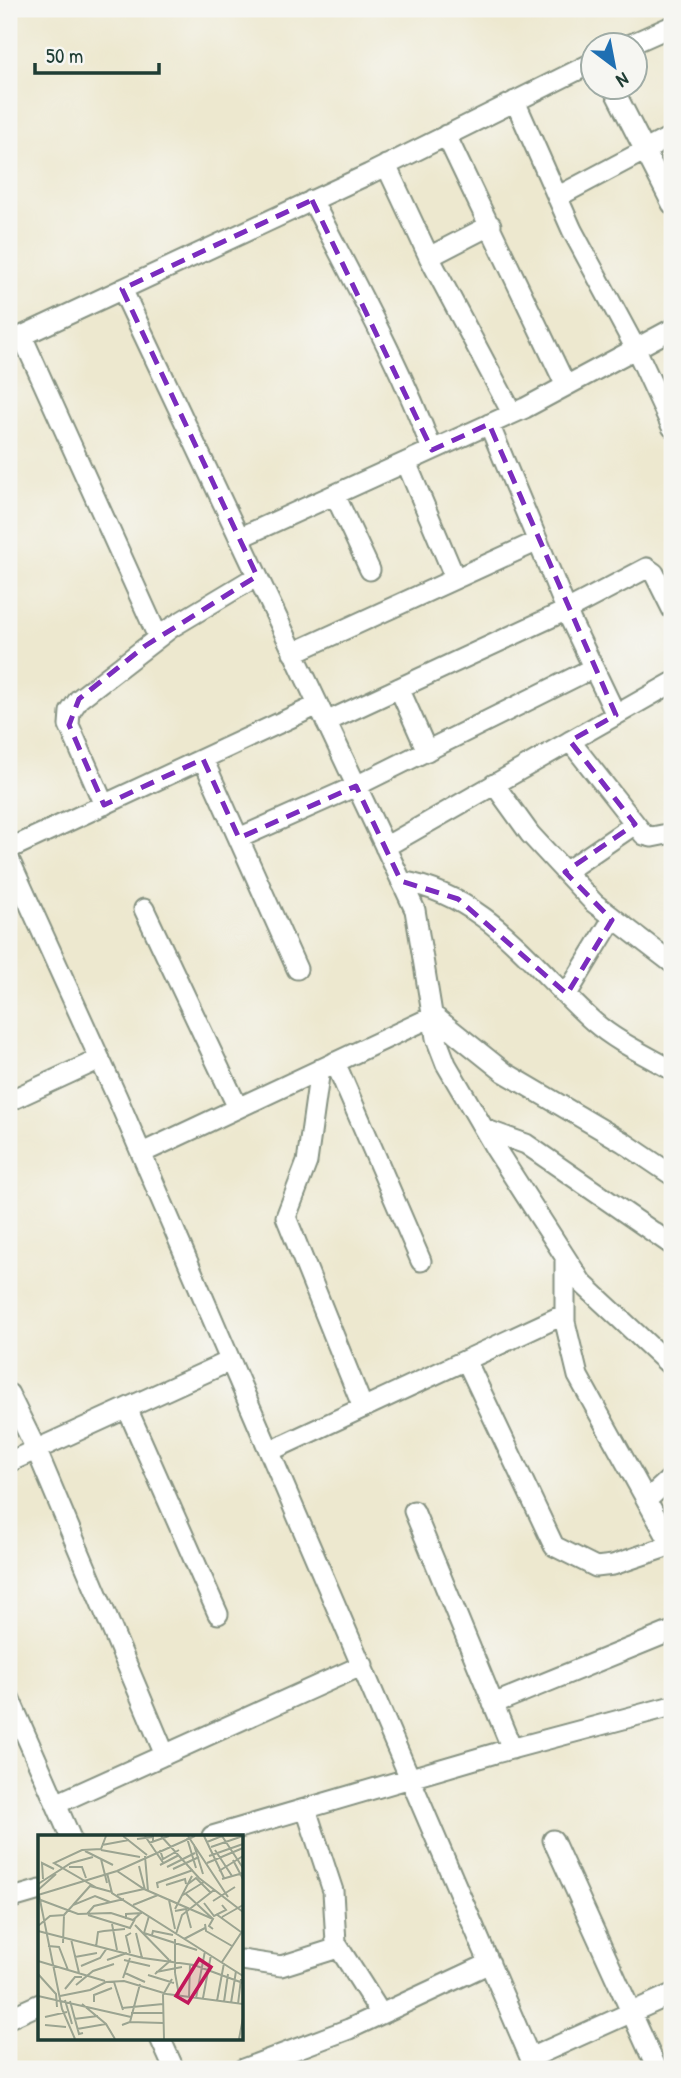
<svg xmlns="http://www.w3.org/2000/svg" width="681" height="2078" viewBox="0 0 681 2078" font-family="'Patrick Hand',sans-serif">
  <rect width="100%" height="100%" fill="#f6f6f2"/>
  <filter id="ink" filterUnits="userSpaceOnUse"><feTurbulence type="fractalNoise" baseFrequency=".0143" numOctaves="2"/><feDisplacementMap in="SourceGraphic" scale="14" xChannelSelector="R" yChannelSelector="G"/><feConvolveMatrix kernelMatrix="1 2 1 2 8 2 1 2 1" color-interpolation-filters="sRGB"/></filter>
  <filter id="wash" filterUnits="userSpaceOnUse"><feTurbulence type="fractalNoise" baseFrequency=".00686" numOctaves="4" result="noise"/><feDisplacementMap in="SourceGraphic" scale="28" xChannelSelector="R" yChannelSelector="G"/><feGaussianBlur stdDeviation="1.57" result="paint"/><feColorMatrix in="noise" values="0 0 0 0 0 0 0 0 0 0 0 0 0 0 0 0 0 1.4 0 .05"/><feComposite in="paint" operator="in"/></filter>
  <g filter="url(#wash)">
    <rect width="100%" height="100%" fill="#ede8cf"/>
  </g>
  <g filter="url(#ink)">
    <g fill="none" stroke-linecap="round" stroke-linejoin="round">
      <defs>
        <path id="minor" d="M627,46L672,26
          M613,88L672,204
          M515,101L572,230L636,349L672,427
          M446,135L566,386
          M386,165L429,257L512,413
          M557,197L672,136
          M312,200C354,282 400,364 432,450
          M429,257L491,225
          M122,289L415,910L436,1038L446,1064L495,1148L582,1283L672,1367
          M22,336L158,637
          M9,342L369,174L594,62
          M489,424L571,621L616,715
          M406,462L455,578
          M335,495L370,570
          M239,538L525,408L672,329
          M293,653L538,541
          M399,688L427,751
          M326,722L567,610L647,568L654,573L672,609
          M570,741L644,835L652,837L672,833
          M203,759L297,969
          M494,784L530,834L594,903L672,963
          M104,805L69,725L70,712L79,699L172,627L257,576
          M239,838L356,786L593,668
          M385,847L672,683
          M9,849L318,705
          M9,859L117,1097L535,2069
          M565,872L635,824
          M401,881C488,896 533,968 594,1022C617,1042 646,1055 672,1070
          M144,909L238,1108
          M567,994L612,920
          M335,1062L421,1261
          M320,1069L307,1162L286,1217L363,1408
          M9,1101L100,1059
          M484,1129L526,1144L672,1245
          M142,1153L434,1016L504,1072L623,1142L672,1175
          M565,1258V1322L578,1376L672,1546
          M466,1360L554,1546L596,1567L613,1565L672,1545
          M9,1394L36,1449L165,1755
          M127,1408L218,1614
          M270,1451L565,1314
          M9,1462L230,1361
          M648,1499L672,1477
          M414,1511L512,1749
          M9,1697L70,1836
          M493,1704L672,1631
          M56,1804L363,1665
          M306,1809L333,1891L336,1943L381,2014
          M212,1836L496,1753L672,1706
          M553,1840L657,2069
          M9,1899L40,1890
          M242,1960L281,1966L338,1948
          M9,2018L40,2004
          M160,2038L174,2069
          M530,2058L672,1994
          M243,2069L349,2029L490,1963"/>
      </defs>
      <use href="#minor" stroke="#869282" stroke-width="23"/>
      <use href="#minor" stroke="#fff" stroke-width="19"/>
    </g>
  </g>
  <path fill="none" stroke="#7b2cbf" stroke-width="5" stroke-dasharray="14 9" stroke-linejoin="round" d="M312,200L432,450L489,424L616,715L570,741L635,824L565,872L612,920L567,994L458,899L401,881L356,786L239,838L203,759L104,805L69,725L79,699L145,646L257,576L122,289Z"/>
  <g transform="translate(38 1835)">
    <rect width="205" height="205" fill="#ede8cf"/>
    <path fill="none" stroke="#9ba491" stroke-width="2" d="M85,1L109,20M107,1L126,29M123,1L161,43L205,77M150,1L190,62M166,1L186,43M149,3L158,33M99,4L115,2V7M169,7L184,1L205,33M111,8L131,1M64,10L91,5M156,10L165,39M173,12L205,1M63,15L102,22M122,15L125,24L141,15M177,15L194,41M47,16L75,30M107,21L110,56M171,21L205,9M63,24L69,48M195,25L205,44M169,28L205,13M122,30L141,20M101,31L107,55M31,32H44L48,43M129,32L157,18M135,34L161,22M79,36L106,54L152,74M181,36L205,21M69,38L74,58L205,141M5,44L4,28L16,34M184,44L205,38M0,49L33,28L55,22M150,49L158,43L173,58M128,50L147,44L148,49M59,53L16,28L44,15L63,14L68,1M120,53L119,48L155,35M0,55L18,39M148,59L175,84M0,60L79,36L157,1M1,60L24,174L37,204M79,60L106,54M145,60L166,47M0,64L40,79L73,78L95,85L104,77M131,65L137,94M175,66L197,52M166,68L176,81L188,75L184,70M35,70L52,51L74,57M95,70L120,60M137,74L154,41M152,74L175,84L171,91L175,94M137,76L148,74L153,93M49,79L56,71L86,64M178,79L203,97M50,80L92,93L97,84M111,81L106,98L159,115M184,82L205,70M88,84V79L104,78M74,89L79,115M167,89L168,96L194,111M97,90L131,125M0,91L12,81L27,80M0,96L105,123L156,130L205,148M66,96L87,94M98,98L104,123M138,99L144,80L176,55M114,100L115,96L135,100M33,104L41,138M146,104L167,93M25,108L26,80L35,70L57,61L72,67M10,111L21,112L30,135M58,112L60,97L66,96M92,118L88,101L93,98M37,122L59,118M69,125L89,118M86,125L112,131M0,126L67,146M184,127L205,95M43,131L62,123L69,113M118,137L144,132M87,138L107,147M137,138V104M137,138L141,160M0,139L18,159L19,172M117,139L133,125M110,140L136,148M85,143L92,123M76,147L85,175M38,150L55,136L76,129M27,154L37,142H44M0,161L93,182M22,161L52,155L68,147L86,146L129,159L205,169M151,162L152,130M158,163L167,116M165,163L173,120M27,165L34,189M32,166L41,199L45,198M179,166L186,128M56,167V160L74,153M186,167L190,139M193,168L198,136M44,169L68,189L77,204M200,169L203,144M84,173L125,169M93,178H125M7,182L29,177M36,184L60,181M92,187L125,188M7,190L28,192M84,190L92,187L102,149M39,194L68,189M126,204L125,160L134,144M201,204L205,183"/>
    <path fill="#c2185b" fill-opacity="0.15" stroke="#c2185b" stroke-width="3.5" d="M161,124L173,132L150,168L138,161Z"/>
    <rect width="205" height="205" fill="none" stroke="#1f3d34" stroke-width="3.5"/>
  </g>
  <rect width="681" height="2078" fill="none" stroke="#f6f6f2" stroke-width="35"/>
  <g transform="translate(614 66) rotate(148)"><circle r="33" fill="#f6f6f2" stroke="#a0aca6" stroke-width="2"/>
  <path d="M0-5L12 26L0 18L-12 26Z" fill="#1f6fb2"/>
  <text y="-10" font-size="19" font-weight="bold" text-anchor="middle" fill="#1f3d34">N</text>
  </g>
  <path d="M35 63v10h124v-10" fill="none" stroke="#1f3d34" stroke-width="3.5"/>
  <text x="46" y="63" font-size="21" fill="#1f3d34" stroke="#f6f6f2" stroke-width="5" paint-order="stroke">50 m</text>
</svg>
